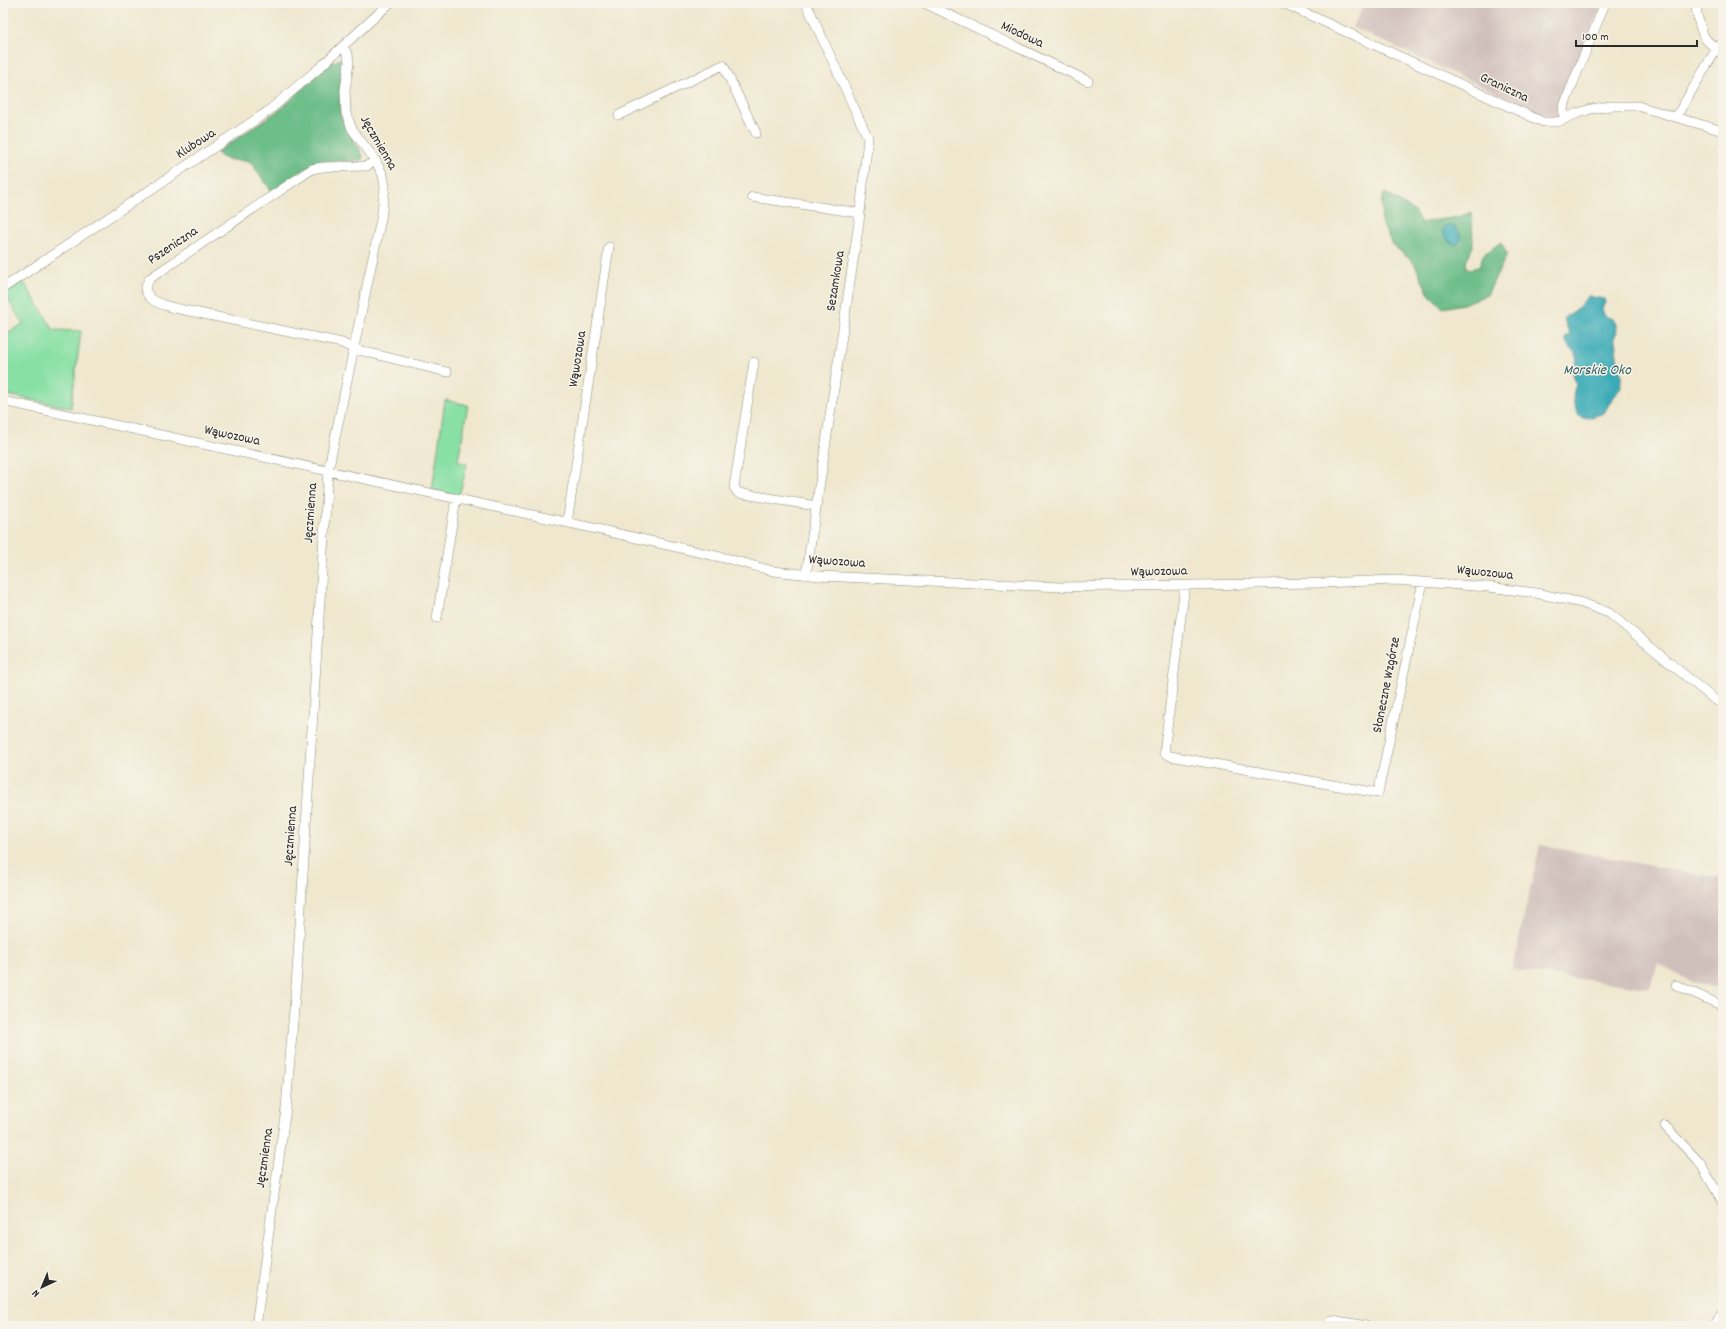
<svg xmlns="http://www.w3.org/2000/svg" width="1726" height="1329" viewBox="0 0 1726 1329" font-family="Dekko,sans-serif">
  <rect width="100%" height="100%" fill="#f7f3e8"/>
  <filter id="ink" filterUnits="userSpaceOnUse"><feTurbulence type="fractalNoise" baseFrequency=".025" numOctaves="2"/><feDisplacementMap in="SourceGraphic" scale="8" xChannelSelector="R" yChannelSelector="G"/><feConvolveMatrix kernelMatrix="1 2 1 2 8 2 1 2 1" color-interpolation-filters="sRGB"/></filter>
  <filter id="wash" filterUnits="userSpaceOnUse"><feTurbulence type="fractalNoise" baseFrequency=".012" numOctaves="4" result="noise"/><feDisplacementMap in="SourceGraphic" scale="16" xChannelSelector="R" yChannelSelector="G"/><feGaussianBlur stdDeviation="0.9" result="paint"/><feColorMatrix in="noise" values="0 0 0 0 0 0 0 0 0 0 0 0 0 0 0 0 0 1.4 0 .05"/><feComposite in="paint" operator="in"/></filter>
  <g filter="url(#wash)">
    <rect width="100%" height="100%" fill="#efe8cf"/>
    <path fill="#d0c0bc" d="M1365,3H1602L1556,117L1551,118L1352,27Z
      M1540,845L1723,879V989L1697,984L1676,974L1658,964L1649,988L1512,970Z"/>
    <path fill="#88e0a5" stroke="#5a8668" d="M23,281L54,330L81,331L71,408L3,394V335L23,324L4,293Z
      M445,400L468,405L458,461L467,464L459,496L432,490Z"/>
    <path fill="#6ebe8a" stroke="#4c745a" d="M339,59L342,60L343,63L340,89V115L363,156L362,159C350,163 338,159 326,161C307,163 288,182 273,193L250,161C239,160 223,162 217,152L282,108L332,61L333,63Z
      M1385,193L1414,211L1421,223C1438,219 1458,219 1472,212L1473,246L1466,262L1467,269L1479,267L1483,255L1501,242L1507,254L1487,295L1463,304L1443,308L1429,294L1414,263L1394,246L1381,223L1382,198Z"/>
    <path fill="#3aabb7" stroke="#326b71" d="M1446,225L1454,226L1460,233L1461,240L1457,245C1449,244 1443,237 1442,229Z
      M1588,296L1604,299L1605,303L1602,308L1604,316L1613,319C1618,327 1618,331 1614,338L1617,345C1615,354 1619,363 1621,372C1622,377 1620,382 1621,388L1613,397L1604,413L1588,418H1581C1573,409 1571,395 1576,385L1572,370L1577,358L1576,353C1569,349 1567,345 1565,337L1570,334C1559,311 1566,320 1580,306C1583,303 1584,299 1588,296Z"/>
  </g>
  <g filter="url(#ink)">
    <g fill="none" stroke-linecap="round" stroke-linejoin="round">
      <defs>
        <path id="minor" d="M806,3L868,138L859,222L806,575
          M924,3L1088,81
          M1283,3L1543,122H1557L1578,113L1591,109L1611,106H1638L1723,131
          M1695,3C1699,21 1700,47 1723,48
          M619,115L723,65L756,133
          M1676,117L1717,48
          M1564,119L1563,109L1567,98L1605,3
          M375,160L367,166L323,167L312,169L149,279L145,289C149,301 158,303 170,307L342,343L354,349L447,372
          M752,197L860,213
          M3,288L267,112L318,69L390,3
          M754,362L734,487L738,493L816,506
          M3,401L588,527L729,559L773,571L820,576L1061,587L1321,583L1395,580L1488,587L1536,593L1582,603L1609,613L1715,700L1723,703
          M567,523L609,247
          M1185,585L1164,753L1170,756L1378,793L1423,582
          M437,618L456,498
          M1676,985L1723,1006
          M1665,1126L1700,1163L1723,1202
          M1332,1320L1366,1326
          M256,1326L286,1108L297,972L328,471L381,219L385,187L383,175L375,160L352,129L346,113L345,90L349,63L348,54L342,47
          M1713,1326L1723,1311"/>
      </defs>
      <use href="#minor" stroke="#8d8a7d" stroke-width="10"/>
      <use href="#minor" stroke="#fff" stroke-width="9"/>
    </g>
  </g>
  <g text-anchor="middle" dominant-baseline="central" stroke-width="3" stroke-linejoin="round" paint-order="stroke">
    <g font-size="14" fill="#2b2b2b" stroke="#f7f3e8">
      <text transform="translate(1022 35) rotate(25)">Miodowa</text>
      <text transform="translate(1504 88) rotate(25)">Graniczna</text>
      <text transform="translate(378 143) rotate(60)">Jęczmienna</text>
      <text transform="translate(196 144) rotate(-33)">Klubowa</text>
      <text transform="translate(173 246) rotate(-34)">Pszeniczna</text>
      <text transform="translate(836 281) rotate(-81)">Sezamkowa</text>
      <text transform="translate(578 359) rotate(-81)">Wąwozowa</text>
      <text transform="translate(232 436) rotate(12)">Wąwozowa</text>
      <text transform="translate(311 513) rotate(-86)">Jęczmienna</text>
      <text transform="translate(837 562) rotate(4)">Wąwozowa</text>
      <text transform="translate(1159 572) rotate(-1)">Wąwozowa</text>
      <text transform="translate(1485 573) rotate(6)">Wąwozowa</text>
      <text transform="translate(1387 685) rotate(-79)">Słoneczne Wzgórze</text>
      <text transform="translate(291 836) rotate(-86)">Jęczmienna</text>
      <text transform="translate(265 1158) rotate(-82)">Jęczmienna</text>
    </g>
    <g font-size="15" font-style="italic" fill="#315e63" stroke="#f7f3e8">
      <text x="1597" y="371">Morskie Oko</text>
    </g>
  </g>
  <rect width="1726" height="1329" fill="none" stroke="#f7f3e8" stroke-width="16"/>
  <g transform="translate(42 1287) rotate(224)" stroke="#f7f3e8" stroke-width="3" paint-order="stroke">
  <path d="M0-3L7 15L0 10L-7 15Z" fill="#2b2b2b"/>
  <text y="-6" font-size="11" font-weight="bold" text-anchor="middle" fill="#2b2b2b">N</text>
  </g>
  <path d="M1576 40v6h121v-6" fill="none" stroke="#2b2b2b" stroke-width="2"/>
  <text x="1582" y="40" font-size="12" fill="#2b2b2b" stroke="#f7f3e8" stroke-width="3" paint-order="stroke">100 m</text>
</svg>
